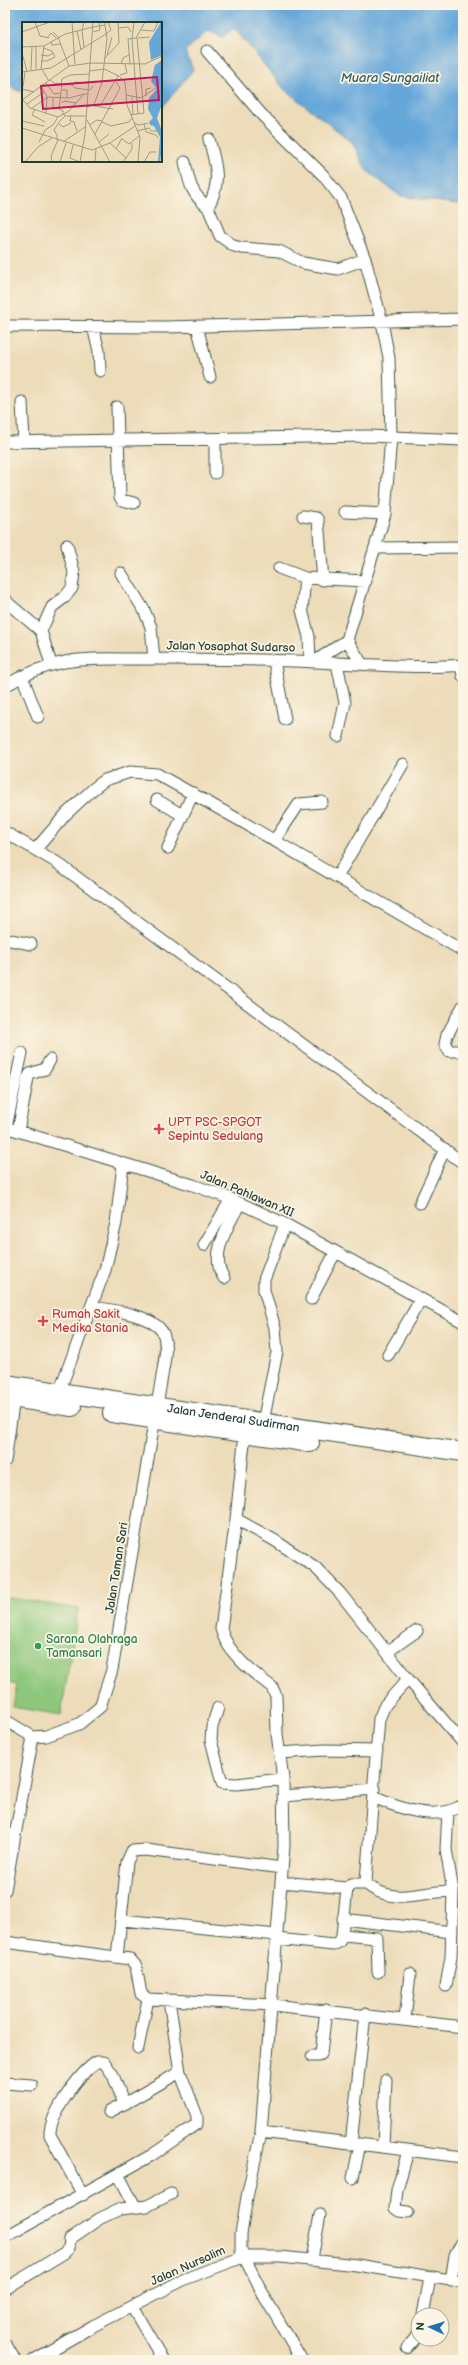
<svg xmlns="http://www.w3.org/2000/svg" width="468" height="2365" viewBox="0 0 468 2365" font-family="'Balsamiq Sans',sans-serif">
  <rect width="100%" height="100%" fill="#fcf5e5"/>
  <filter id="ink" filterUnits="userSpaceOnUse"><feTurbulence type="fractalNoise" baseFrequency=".025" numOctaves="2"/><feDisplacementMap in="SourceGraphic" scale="8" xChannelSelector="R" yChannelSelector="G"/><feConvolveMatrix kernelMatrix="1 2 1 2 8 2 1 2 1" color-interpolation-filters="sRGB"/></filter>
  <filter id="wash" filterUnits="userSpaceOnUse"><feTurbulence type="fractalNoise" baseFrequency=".012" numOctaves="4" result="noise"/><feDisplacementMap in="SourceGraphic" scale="16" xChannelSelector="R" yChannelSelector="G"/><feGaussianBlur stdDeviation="0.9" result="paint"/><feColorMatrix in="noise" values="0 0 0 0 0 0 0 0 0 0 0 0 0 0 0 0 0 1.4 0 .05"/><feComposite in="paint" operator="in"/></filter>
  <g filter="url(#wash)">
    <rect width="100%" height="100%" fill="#eddcb9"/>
    <path fill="#8dc77b" stroke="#568258" d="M5,1597L78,1609L61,1715L13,1707L17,1685L5,1682Z"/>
    <path fill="#66a7da" stroke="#427287" d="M5,5H463V205L400,196L366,170L352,142L285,90L234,28L222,37L208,31L185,51L193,70L161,109V23H23L21,92L5,85Z"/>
  </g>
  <g filter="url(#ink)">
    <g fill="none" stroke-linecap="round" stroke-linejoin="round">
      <defs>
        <path id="minor" d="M207,51L262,115L323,175L341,198L365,259L382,322L389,358L391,436L385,514L347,640L314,662
          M209,139C216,165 222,182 208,207L220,236L234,246L242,248L279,251L303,263L338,269L365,259
          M185,162C189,182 191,194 208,207
          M5,326L166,327L463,319
          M197,326L210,377
          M93,327L99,351L100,371
          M22,402L24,442
          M117,407L120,497L122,500L134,503
          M215,439V473
          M5,442L368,436L463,440
          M345,512L385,514
          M303,516L316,518L318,520L323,580
          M376,548L463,547
          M279,568L305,578L366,581
          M121,573L144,610L151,627L154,659
          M305,578L302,610L309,637L310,661
          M5,598L9,604L41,631L51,664
          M41,631L52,607L65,597L72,588L74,572L67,545
          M347,640L362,664
          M274,661L285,719
          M337,663L345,703L338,736
          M461,665L463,676
          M22,676L38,717
          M5,686C61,652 93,660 154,659C207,659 261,659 315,662C364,664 414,669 463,665
          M157,800L182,815
          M5,832L56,862L463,1163
          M274,841L299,804L322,802
          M168,848L193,793
          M36,849L66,814L93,789L105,780L130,772L157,774L241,821L463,951
          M337,877L403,764
          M5,939L31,944
          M463,1006L447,1035L445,1044L449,1051H463
          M5,1127L193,1185L231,1199L285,1224L463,1322
          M6,1127L22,1053
          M18,1131L28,1078L30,1074L45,1069L50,1060
          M420,1203L445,1149
          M204,1245L231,1199
          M224,1278C208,1255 229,1225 240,1203
          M311,1299L335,1253
          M388,1355L421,1299
          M59,1392L105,1270L116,1223L123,1165
          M263,1422L277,1352L275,1328L264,1290V1280L285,1224
          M245,1433L236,1519L274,1540L315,1567L340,1593L408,1679L463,1743
          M5,1461L14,1398
          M236,1519L221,1629C227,1653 253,1673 272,1687L276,1696L277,1734L283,1779L284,1846L261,2132L247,2197L241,2234V2251L264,2296L302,2360
          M387,1652L417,1631
          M218,1708L212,1727L211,1740L222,1783L236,1784L283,1779
          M5,1720L33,1737L46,1736L79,1724L100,1707L112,1670L161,1382C163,1368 168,1350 164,1336C158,1315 112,1310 93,1307
          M280,1753L324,1750L377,1751
          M283,1796L375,1789
          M373,1797C401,1809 435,1822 463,1805
          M448,1812L446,1849L453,1891
          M281,1882L347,1888
          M365,1883C394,1907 420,1891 453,1891L451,1957L446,1986
          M5,1890L33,1737
          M343,1919L452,1932
          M122,1920L277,1935
          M277,1939L333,1945L339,1942L343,1935
          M5,1942L130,1959L136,1966L141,1994L148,1999L273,2005L463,2027
          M117,1957L127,1862L132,1851L146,1850L282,1868
          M378,1972L377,1938L342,1935L347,1888L351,1884H364L366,1881L379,1719L385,1705L408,1679
          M405,2019L410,1974
          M138,2048L148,1999
          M312,2056H318L321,2054L326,2010
          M5,2083L32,2085
          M109,2112L124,2104
          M261,2132L463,2157
          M351,2144L365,2014
          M383,2147L386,2080
          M408,2151L397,2190L395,2208L399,2211L408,2212
          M118,2174L135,2206
          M353,2178L360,2144
          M83,2195L50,2135C49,2115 81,2071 97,2062H104L113,2075L124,2104L180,2072
          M5,2237L152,2155L197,2124V2116L180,2072L169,2000
          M312,2259L320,2215
          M451,2281L455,2255L463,2241
          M5,2289L64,2253L69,2248L70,2239L99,2219L120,2209L147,2206L171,2194
          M132,2307L163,2360
          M423,2315L430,2278
          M407,2348L418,2335
          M34,2360L93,2326L185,2279L243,2257H281L357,2265L463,2282"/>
        <path id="secondary" d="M5,2348L12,2360"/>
        <g id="trunk">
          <path id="s1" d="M5,1384L463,1452"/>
          <path d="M5,1397L72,1407"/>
          <path d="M112,1413L310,1443"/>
        </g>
      </defs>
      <use href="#minor" stroke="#3e5548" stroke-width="13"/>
      <use href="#secondary" stroke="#3e5548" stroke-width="18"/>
      <use href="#trunk" stroke="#3e5548" stroke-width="20"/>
      <use href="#minor" stroke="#fff" stroke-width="11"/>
      <use href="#secondary" stroke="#fff" stroke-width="16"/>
      <use href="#trunk" stroke="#fff" stroke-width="18"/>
    </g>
  </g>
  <g fill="#e0444e" stroke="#fcf5e5" stroke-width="1.5">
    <path d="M157 1123h4v4h4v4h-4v4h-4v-4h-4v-4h4z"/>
    <path d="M41 1315h4v4h4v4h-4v4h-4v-4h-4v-4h4z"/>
  </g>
  <circle fill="#2e9e5b" stroke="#fcf5e5" stroke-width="1.5" cx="38" cy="1646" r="4"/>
  <g text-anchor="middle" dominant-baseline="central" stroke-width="3.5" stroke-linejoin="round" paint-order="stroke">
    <g font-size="12" fill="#1f3d34" stroke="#fcf5e5">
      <text transform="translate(231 647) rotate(1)">Jalan Yosaphat Sudarso</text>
      <text transform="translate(247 1194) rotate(23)">Jalan Pahlawan XII</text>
      <text stroke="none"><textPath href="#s1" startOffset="231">Jalan Jenderal Sudirman</textPath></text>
      <text transform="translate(117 1568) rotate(-81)">Jalan Taman Sari</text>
      <text transform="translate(188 2266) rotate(-24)">Jalan Nursalim</text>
    </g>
    <g font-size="12" fill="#be3a42" stroke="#fcf5e5" text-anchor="start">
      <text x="168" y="1122">UPT PSC-SPGOT<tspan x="168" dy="14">Sepintu Sedulang</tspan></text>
      <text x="52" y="1314">Rumah Sakit<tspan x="52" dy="14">Medika Stania</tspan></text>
    </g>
    <g font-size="12" fill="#27864d" stroke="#fcf5e5" text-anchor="start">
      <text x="46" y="1639">Sarana Olahraga<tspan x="46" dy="14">Tamansari</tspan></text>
    </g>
    <g font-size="13" font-style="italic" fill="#345d66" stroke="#fcf5e5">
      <text x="390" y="78">Muara Sungailiat</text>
    </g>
  </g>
  <g transform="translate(22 22)">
    <rect width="140" height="140" fill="#eddcb9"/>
    <path d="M139,0L140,33L129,38L127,20ZM140,38V82L135,96L140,109V125L138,140H136L138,115L132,104L128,103L127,100L131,96L126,87L127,76L135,67L129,59L133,43Z" fill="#66a7da"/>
    <path fill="none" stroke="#9b9c84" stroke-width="1" d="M13,0L18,14L27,16M50,0L53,42M112,0L110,17L116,92M71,5L83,3V0M97,6L106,5L109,10M119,8L132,9L136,0M55,9L59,28M0,10L28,0M31,10L36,15L47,44M71,10L78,8L77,0M25,16L29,11L34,16M114,16L123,0M116,16L128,15M29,20L30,23L39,22M22,24L19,46L27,59M0,25L22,24L43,12L71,5M62,25L60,8L62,0M0,31L5,49M19,33L26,34L31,31M85,33L90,15M82,37L97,21L96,0M19,39H25L33,35L30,29L21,26M69,41L123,42L140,34M99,42L101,36L107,33M108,43L106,17L115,16L122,91L108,93M14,47V24M82,47L97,54L103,60L105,83L118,115L116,140M9,48L10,24M68,49L82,47M0,50L29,46L84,12L89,8L86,0M98,53L105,51L103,42M28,58L32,61L50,63M24,61L32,72L38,71M67,61L53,60L50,63L53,66L68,68L71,64M39,62L40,57L48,53L67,52M40,62L37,87L42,90M19,64L25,75L24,91M1,65L3,50M0,67L12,70M40,68H45V76M104,73L119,76L134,66M124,74V67L129,66M31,76V87L37,86M110,76L111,93M0,78L47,44L69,41M1,78L8,86L36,95L47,89L62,72H66M40,81L42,79L54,81M5,82L22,70M72,84L91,87M78,84L96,54M65,85L72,83L80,60L85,17L83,3M10,86L26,75L47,76L62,72M13,87L10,93L23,100M40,91L44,94H64M49,93L48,99L52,100L55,109M43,94L36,101L41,105L49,101M65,98L88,140M0,99L22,104M80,100L89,104L107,100L110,96M112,101L117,103L126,101M122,102L124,110L134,113L136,116M67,103L75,98L80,99M0,106L70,128L88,121L113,104M115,109L127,106L129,109H140M73,112L98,66L94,60M100,117L107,122L117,114M35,118V113L32,108L36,102M17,120L23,108L31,103L36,95M41,120L63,105M77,120L87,112M88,121L104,136L101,140M51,123L48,136L58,140M94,127L100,116M104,136L110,127V121M3,140L16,125L30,116M30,140L29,134L36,118M38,140L44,121M58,140L63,112L71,0M73,140L74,127M122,140L128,130H134"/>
    <path fill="#c2185b" fill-opacity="0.15" stroke="#c2185b" stroke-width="2" d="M135,55L137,78L21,87L19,64Z"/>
    <rect width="140" height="140" fill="none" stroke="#1f3d34" stroke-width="2"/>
  </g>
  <rect width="468" height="2365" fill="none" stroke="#fcf5e5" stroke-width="20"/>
  <g transform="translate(430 2327) rotate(274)"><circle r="19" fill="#fcf5e5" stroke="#a4ab9e"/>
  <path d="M0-3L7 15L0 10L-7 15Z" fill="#1f6fb2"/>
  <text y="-6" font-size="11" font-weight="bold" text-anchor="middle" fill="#1f3d34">N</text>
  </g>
</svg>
